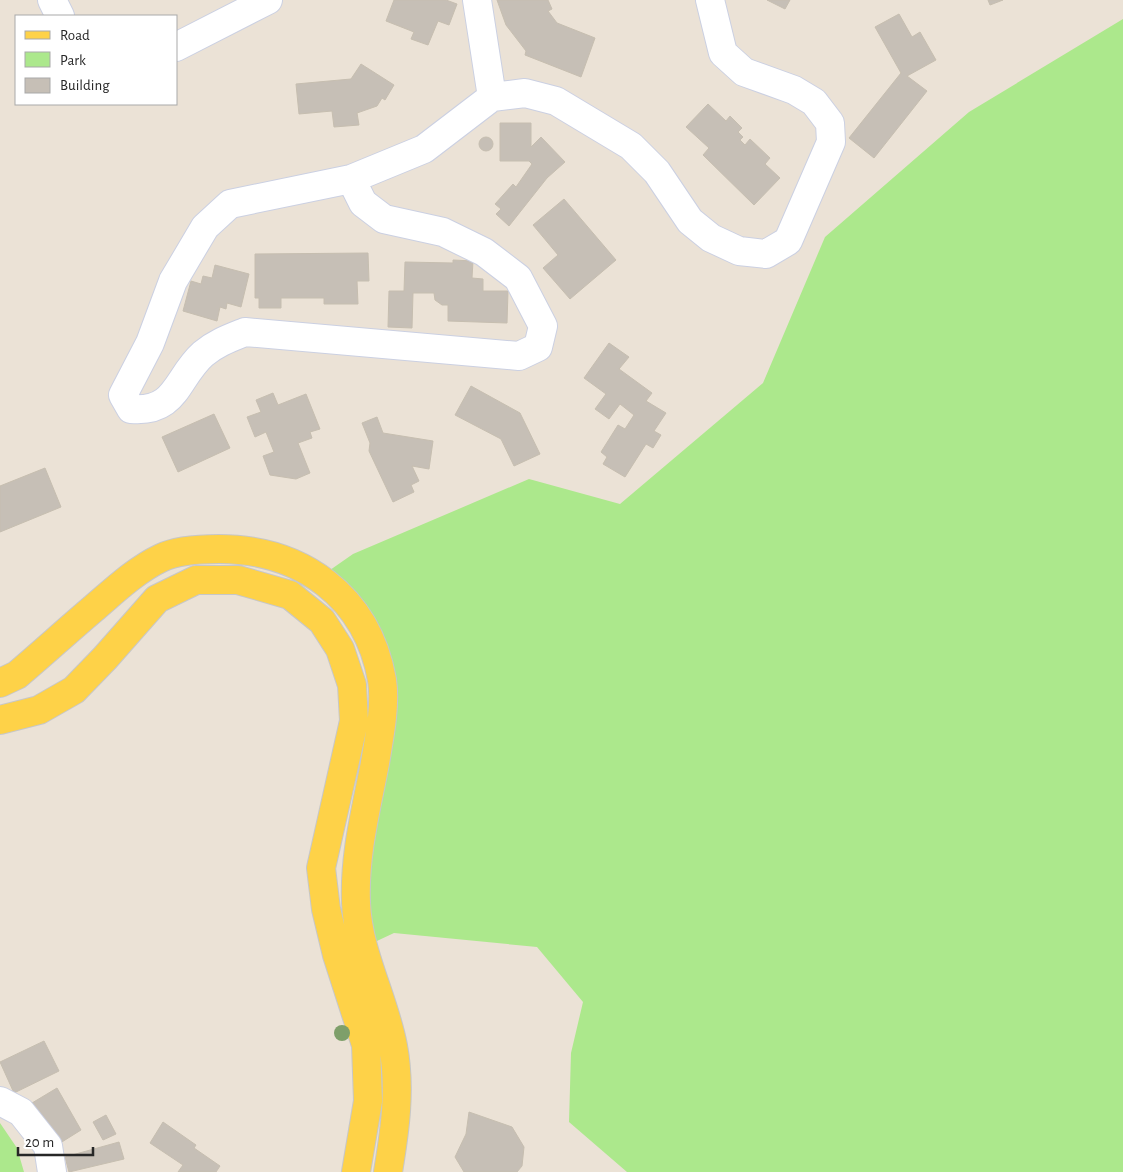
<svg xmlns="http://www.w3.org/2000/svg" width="1123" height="1172" viewBox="0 0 1123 1172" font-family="'Alegreya Sans',sans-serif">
  <rect width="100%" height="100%" fill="#ebe2d6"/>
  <path fill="#ace88c" d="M1123,19V1172H627L569,1122L571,1053L583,1002L537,947L394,933L364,947L382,682L320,577L353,554L529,479L620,504L763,383L825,237L969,112Z
    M0,1123L17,1148L24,1172H0Z"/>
  <path fill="#c6bfb6" stroke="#c6beb0" d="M394,0H446L457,4L449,25L438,21L428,45L411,39L414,32L386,21Z
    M497,0H548L552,9L548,11L557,23L595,38L581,77L525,55L526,51L506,25Z
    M767,0H790L785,9Z
    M988,0H1003L990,5Z
    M899,14L912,37L920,32L936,60L907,76L927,91L874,158L849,138L901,73L875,27Z
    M361,64L394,85L385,100L382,98L377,106L357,113L359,125L334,127L332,111L299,114L296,84L351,79Z
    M708,104L726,121L730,116L742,128L738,132L743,137L740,140L745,145L750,139L770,158L765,164L780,178L754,205L703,155L709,148L686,127Z
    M500,123H531V147L541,137L565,162L547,178L509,226L496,214L501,209L495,204L513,184L516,187L532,164L529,161H500Z
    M479 144a7 7 0 1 1 14 0a7 7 0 1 1-14 0Z
    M564,199L616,260L570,299L543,268L558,255L533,225Z
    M368,253L369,281H357L358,304H324V298H281V308H259V298H255V254Z
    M453,260L473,261L472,278L483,279V291H508L507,323L448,321V305H442L435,300L434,293H413L412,328L388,327L389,291H404L405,262L453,263Z
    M215,265L249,274L241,307L227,303L226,309L220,307L217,321L183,311L191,281L201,284L203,276L212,278Z
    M609,343L629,357L619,369L652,393L646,401L666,413L654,431L661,435L653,448L646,444L625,477L603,464L607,457L601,452L618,425L625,429L634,415L620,404L609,419L595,409L606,394L584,378Z
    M471,386L520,413L540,454L514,466L501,439L455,415Z
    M273,393L278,405L306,394L320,429L310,432L312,438L298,443L310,473L296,479L270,475L263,456L274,452L266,432L255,437L247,417L261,412L256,400Z
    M214,414L230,448L178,472L162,437Z
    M377,417L383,433L433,441L429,469L412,466L419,481L411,485L414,492L393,502L369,451L370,443L362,423Z
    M45,468L61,507L0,532V486Z
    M44,1041L59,1071L14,1093L0,1062Z
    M57,1088L81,1130L57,1145L32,1103Z
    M469,1112L512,1127L524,1147L522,1166L517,1172H464L455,1157L466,1134Z
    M106,1115L116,1134L103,1140L93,1122Z
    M163,1122L196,1145L194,1148L220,1166L216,1172H178L183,1165L150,1143Z
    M119,1142L124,1159L69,1172L65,1157Z"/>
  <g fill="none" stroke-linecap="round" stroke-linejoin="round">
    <defs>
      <path id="minor" d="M52,0L60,16
        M477,0L492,97
        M176,47L268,0
        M351,179L363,203L384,219L443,232L484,252L518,278L543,326L538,347L519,356L245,332C230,338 216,343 203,354C176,378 177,413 131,409L123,395L150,343L173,281L205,227L230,204L351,179L424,149L492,97L525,93L556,101L631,146L657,172L690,221L711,238L739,251L766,254L788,241L831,142L830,123L814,102L794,90L744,72L723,53L710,0
        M0,1101L21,1112L48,1146L52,1172"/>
      <path id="major" d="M0,683L17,675C43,653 68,630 94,608C115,590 136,570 161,558C177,550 200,549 219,549C301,549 367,596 382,680C386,705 379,739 375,763C366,810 354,855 356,903C358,953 384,998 393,1046C401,1088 395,1130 388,1172
        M0,720L39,710L74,690L105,658L157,599L196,580H238L290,595L322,621L340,649L352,685L354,721L321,868L326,909L337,955L366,1045L368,1101L356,1172"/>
    </defs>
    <use href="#minor" stroke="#cbd0e2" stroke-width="30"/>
    <use href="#major" stroke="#c7c7c7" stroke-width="30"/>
    <use href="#minor" stroke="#fff" stroke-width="28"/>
    <use href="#major" stroke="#fed248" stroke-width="28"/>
  </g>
  <circle fill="#7e9f6a" cx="342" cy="1033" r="8"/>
  <rect x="15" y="15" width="162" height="90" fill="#ffffff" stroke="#a9a9a9"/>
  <rect x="25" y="31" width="25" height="8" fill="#fed248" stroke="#a9a9a9"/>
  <text x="60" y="40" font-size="15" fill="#272727">Road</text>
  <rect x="25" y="52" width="25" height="15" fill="#ace88c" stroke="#a9a9a9"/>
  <text x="60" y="65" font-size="15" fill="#272727">Park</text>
  <rect x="25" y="78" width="25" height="15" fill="#c6bfb6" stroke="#a9a9a9"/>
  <text x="60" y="90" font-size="15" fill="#272727">Building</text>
  <path d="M18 1147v8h75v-8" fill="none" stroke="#272727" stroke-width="2.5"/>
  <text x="25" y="1147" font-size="15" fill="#272727" stroke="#ffffff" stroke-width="4" paint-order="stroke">20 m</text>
</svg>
